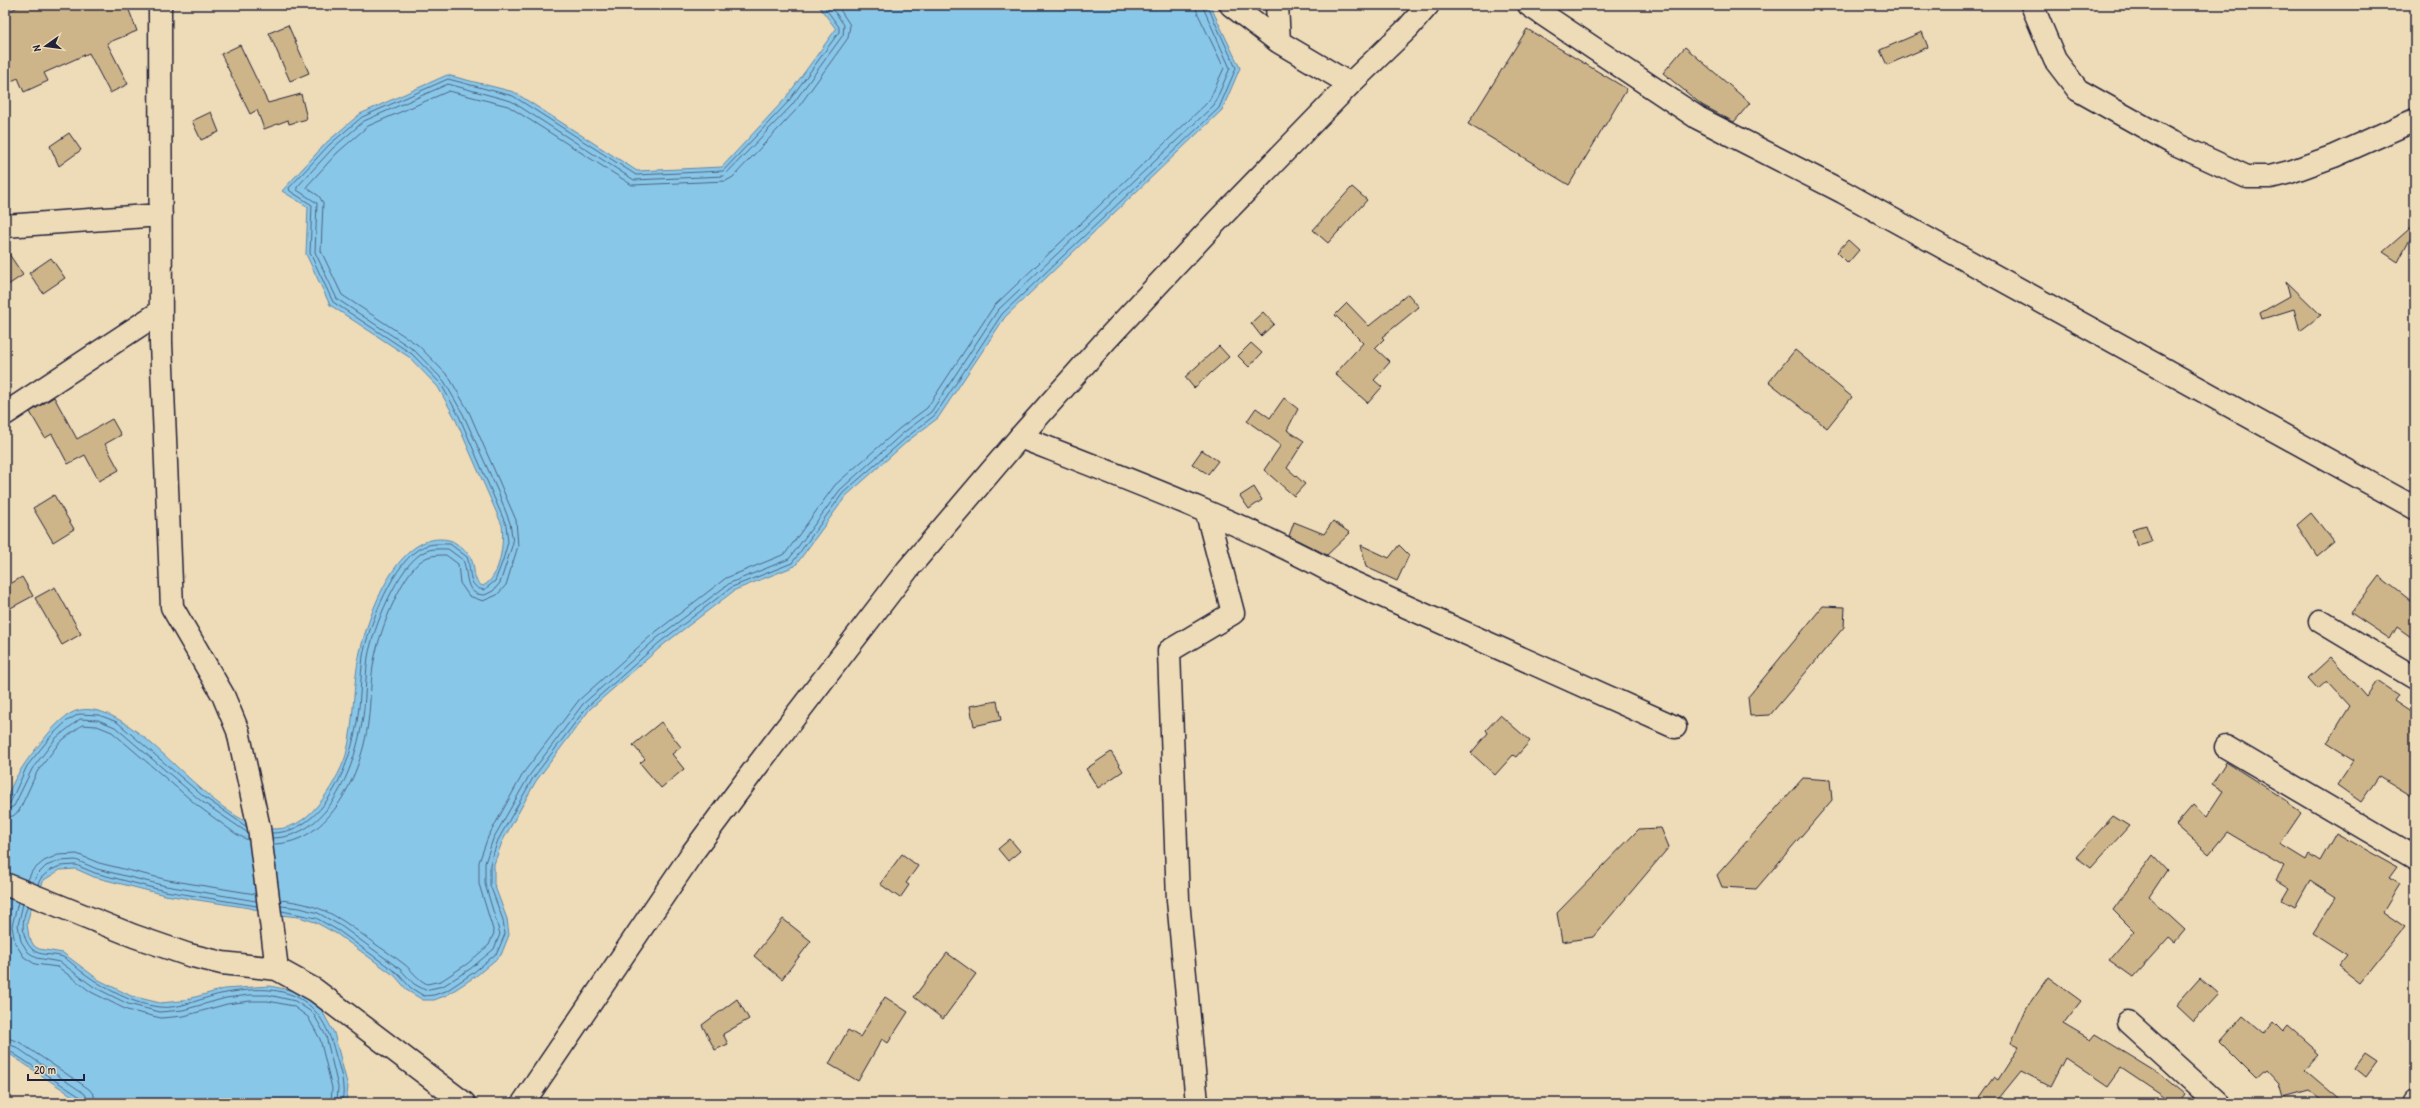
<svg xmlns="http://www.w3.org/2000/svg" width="2420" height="1108" viewBox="0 0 2420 1108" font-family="'Patrick Hand',sans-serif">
  <rect width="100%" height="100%" fill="#eedbb8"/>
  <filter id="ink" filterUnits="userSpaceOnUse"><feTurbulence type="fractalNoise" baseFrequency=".025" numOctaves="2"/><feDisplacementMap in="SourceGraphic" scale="8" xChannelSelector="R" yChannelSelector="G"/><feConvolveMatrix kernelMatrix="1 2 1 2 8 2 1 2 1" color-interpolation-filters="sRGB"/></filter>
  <g filter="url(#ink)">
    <path fill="#89c7e9" stroke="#6085a3" d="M818,5H1210L1240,68L1222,110L1005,317L938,418L909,440L846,496L795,566L735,590L663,645L590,709L536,781L502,842L494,864V884L507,919L509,935L501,955L476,976L447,995L434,1000H423L408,991L395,976L337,934L315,922L299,917L270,914L250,908L165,895L94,877L76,869L60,870L44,880L30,911L27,924L29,937L34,946L39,949L63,953L99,980L131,996L160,1003L181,1001L224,989L270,986L299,992L320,1007L334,1033L348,1087L346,1103H83L5,1051C5,1001 5,950 5,900C5,879 5,858 5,837C5,828 3,816 5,806C10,781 28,758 44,739C52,729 66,712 80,710C154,698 244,896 318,805C329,792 341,771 346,755C355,721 352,686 360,652C369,614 398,529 449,540C454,541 458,545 462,548C481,562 468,580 483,586C501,577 504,542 502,525L455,418L438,387L409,357L330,305L306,254L308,207L282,191L327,142L360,114L447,75L514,92L637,171L722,167L785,99L836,29Z"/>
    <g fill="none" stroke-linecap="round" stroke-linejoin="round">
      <path stroke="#4b6481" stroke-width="1" d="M5,806L10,803L27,766L52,735L67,721L79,714L99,715L117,722L204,797L247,827
        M5,811L14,806L32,769L56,738L80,719L98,720L115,727L201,801L248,833
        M5,817L13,816L19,811L37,772L60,742L82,725L97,726L112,732L198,806L236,834L248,840
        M272,833C324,833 350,766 357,722C361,700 360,678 363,656C368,627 395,558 423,547C431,543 441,544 450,544L467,557C472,569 466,587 484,590L495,581L503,560L508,542L506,525L459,416L441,384L412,354L333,302L310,253L312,205L290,191L289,188L329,145L362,117L448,79L513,96L636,175L723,171L788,102L839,32V27L823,5
        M272,838C328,838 354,769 362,723C366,701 365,679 368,657C373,629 398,565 424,552C431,548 441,549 448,549L463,560C469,574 463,595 485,595L493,591L500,583L513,543L510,523L499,494L463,414L444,381L414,350L337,299L315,252L317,203L297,190V187L333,148L364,121L448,84L511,101L634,180L724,176L792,105L843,35L844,25L830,5
        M273,844C331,844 362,771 368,723C371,701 370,677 375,656C380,632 403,566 428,557C434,555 440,555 446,555L458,564L460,583L469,596L483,601L497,595L506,585L518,546L516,520L469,412L449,377L418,345L342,295L321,251L323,203L319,196L307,188V186L337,153L368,126L449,91L508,106L632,185L726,181L733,177L797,109L848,38L850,25L837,5
        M28,880L32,871L44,861L58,855L77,854L99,863L168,880L255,894
        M33,882L37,875L46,866L59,861L76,860L97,869L166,886L256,901
        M38,884L41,878L49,871L60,866L76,865L95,873L165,891L257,906
        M280,900C322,904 339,917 371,941C382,949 394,956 404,964C413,971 417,979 427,984L441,981L467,964L489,945L494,933L479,884V862L488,837L524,772L579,700L653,634L726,578L785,554L835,485L900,428L927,408L994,306L1209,101L1224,68L1197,12L1196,5
        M18,902L12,926L15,943L24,957L35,964L58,967L91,992L127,1010L161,1018L184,1016L227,1004L250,1001H268L293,1006L308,1017L320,1039L332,1088L331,1103
        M23,904L18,925L21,941L28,952L37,958L60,962L94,987L128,1004L160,1012L183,1010L226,998L249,995H269L295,1001L313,1013L326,1036L338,1087L337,1103
        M28,906C21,919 21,938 32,949C40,957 53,953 63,957C71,961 77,969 85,974C106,989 132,1004 159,1007C181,1010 204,996 226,993C283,983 320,993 335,1053C338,1064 343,1077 343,1088C344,1093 342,1098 342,1103
        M281,906L300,908L318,913L341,926L400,969L414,984L425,990L443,986L470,969L494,949L500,934L485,884V863L493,839L529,776L583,704L657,638L730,583L789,559L840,490L903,433L931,412L998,310L1214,105L1230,68L1202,5
        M282,911L316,918L339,931L397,973L411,988L424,996L434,995L446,991L473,973L497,953L505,934L503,920L490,885V864L498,840L533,778L587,707L660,642L732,587L792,563L843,493L907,437L935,415L1002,314L1219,108L1236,68L1207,5
        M5,1037L19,1042L89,1089L94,1095L95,1103
        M5,1043L16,1047L85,1094L89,1103
        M5,1048L82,1098L84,1103"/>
    </g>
    <path fill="#cdb589" stroke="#22223b" d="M22,5H127L137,31L107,43L128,84L110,93L89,53L44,73L48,81L24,92L18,78L5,84V13Z
      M288,25L309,73L290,81L269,33Z
      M1527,29L1627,89L1569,185L1468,124Z
      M1922,32L1928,47L1887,65L1880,50Z
      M240,45L268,103L301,94L307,119L289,124L288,120L264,129L257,110L250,114L221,54Z
      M1685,47L1750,103L1734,122L1702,105L1663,73Z
      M211,112L219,132L201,140L192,121Z
      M69,133L81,150L59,166L50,146Z
      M1352,187L1367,200L1328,243L1313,230Z
      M2415,224V230L2398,262L2383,252Z
      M1848,240L1859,250L1848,263L1837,252Z
      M5,248L23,275L5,287Z
      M51,258L65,278L43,293L29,273Z
      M2286,281L2321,315L2300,331L2294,309L2262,319L2260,313L2290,296Z
      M1408,294L1419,307L1382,337L1384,339L1375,348L1390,362L1374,380L1382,387L1368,403L1335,374L1363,343L1335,315L1347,303L1369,326Z
      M1263,312L1274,324L1261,336L1251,323Z
      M1251,343L1262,353L1249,367L1238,356Z
      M1219,346L1229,357L1194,388L1185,377Z
      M1795,350L1852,397L1827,428L1769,382Z
      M54,397L77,439L112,419L121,435L105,444L119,470L99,481L85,455L68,464L52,434L45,438L30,412Z
      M1284,398L1298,409L1287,430L1304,441L1287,468L1305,484L1294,496L1264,470L1281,445L1247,421L1256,408L1270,418Z
      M1202,450L1218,461L1208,474L1192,464Z
      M1254,487L1262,500L1249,509L1240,496Z
      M54,495L74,529L53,542L33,508Z
      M2311,513L2334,542L2317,556L2297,525Z
      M1333,521L1350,533L1327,555L1289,536L1294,522L1324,534Z
      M2146,525L2152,542L2138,546L2132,529Z
      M1361,545L1389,558L1399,545L1409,555L1397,581L1366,567Z
      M2379,576L2415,604V640L2397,627L2390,639L2351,613Z
      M22,577L33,596L5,611V587Z
      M55,587L81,634L62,645L35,598Z
      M1823,606L1845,607L1844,627L1770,715L1750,716L1748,697Z
      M2331,657L2366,697L2377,681L2398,695L2394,701L2415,715V798L2379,776L2361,802L2337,785L2354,760L2327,743L2350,706L2327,681L2318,689L2308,678Z
      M997,701L1001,720L974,726L970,706Z
      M1500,715L1530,741L1516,757L1513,755L1495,775L1471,753L1488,733L1486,730Z
      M661,722L681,747L672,754L684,769L661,788L640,763L645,759L633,745Z
      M1111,752L1123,771L1098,788L1086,769Z
      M2226,762L2289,802L2288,804L2301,813L2280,844L2306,860L2309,854L2320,861L2336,833L2397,867L2389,878L2400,884L2383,912L2405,927L2360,983L2338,966L2347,955L2313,933L2336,897L2310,880L2295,907L2282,900L2289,888L2276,880L2284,866L2227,832L2209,854L2176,825L2193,805L2206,817L2223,791L2212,784Z
      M1803,778L1830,780L1832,800L1756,889L1722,887L1717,875Z
      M2113,816L2129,826L2091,868L2076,857Z
      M1661,828L1669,847L1593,937L1562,942L1557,913L1639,829Z
      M1010,839L1020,851L1008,861L998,849Z
      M902,854L918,866L906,883L909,885L900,898L880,884Z
      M2153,855L2167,870L2149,897L2185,930L2175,942L2169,937L2133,977L2109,960L2134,931L2113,910Z
      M783,919L811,941L782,979L754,956Z
      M947,953L976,974L943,1019L914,997Z
      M2048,977L2081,1001L2063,1024L2090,1040L2095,1034L2160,1074L2184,1094L2177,1103H2173L2121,1068L2108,1086L2065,1057L2050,1086L2021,1071L1995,1103H1976L1994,1077L1998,1080L2019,1047L2011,1043L2027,1007Z
      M2200,978L2218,994L2193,1021L2176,1005Z
      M885,997L908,1012L888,1043L882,1039L858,1081L829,1064L848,1030L860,1037Z
      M737,999L749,1019L723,1034L728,1044L715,1050L702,1025Z
      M2243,1015L2264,1033L2274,1021L2284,1031L2288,1026L2320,1054L2305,1070L2344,1103H2324L2308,1091L2283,1098L2279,1084L2266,1070L2256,1079L2219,1042Z
      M2365,1054L2377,1062L2366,1077L2355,1068Z"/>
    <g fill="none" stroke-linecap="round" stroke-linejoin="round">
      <defs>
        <path id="minor" d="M160,5L161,343L172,607L223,695L238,731L259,828L277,969
          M1231,5L1279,42
          M1277,5L1279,42L1350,84
          M1529,5L1698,118L1843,192L2415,508
          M2032,5L2055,60L2078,90L2171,142L2247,177H2270L2290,172L2334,156L2415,120
          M5,226L161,215
          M5,414L160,312
          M1020,437C1130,480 1243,522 1347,580L1675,727
          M2320,621L2415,678
          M2226,747L2415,858
          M5,884L134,936L189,955L222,963L277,969L315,990L464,1103
          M2128,1022L2217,1103
          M1197,1103L1178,900L1169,651L1233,613L1207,513
          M2414,1103L2415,1101"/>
        <path id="highway" d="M523,1103L693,852L754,770L908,569L1020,437L1107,339L1219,219L1350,84L1408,28L1428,5"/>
      </defs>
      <use href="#minor" stroke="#22223b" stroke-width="25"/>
      <use href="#highway" stroke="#22223b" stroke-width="25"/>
      <use href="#minor" stroke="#eedbb8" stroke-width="22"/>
      <use href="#highway" stroke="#eedbb8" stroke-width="22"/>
    </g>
  </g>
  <rect width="2420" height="1108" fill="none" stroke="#eedbb8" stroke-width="20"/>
  <rect x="10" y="10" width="2400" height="1088" fill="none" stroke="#22223b" stroke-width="1.5" filter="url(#ink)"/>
  <g transform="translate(46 46) rotate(256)" stroke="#eedbb8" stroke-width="3" paint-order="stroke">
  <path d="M0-3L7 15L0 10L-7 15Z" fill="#22223b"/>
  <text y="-6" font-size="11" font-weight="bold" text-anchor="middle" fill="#22223b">N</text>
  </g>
  <path d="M28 1074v6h56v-6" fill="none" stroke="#22223b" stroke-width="2"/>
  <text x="34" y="1074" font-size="12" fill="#22223b" stroke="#eedbb8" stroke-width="3" paint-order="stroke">20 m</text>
</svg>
